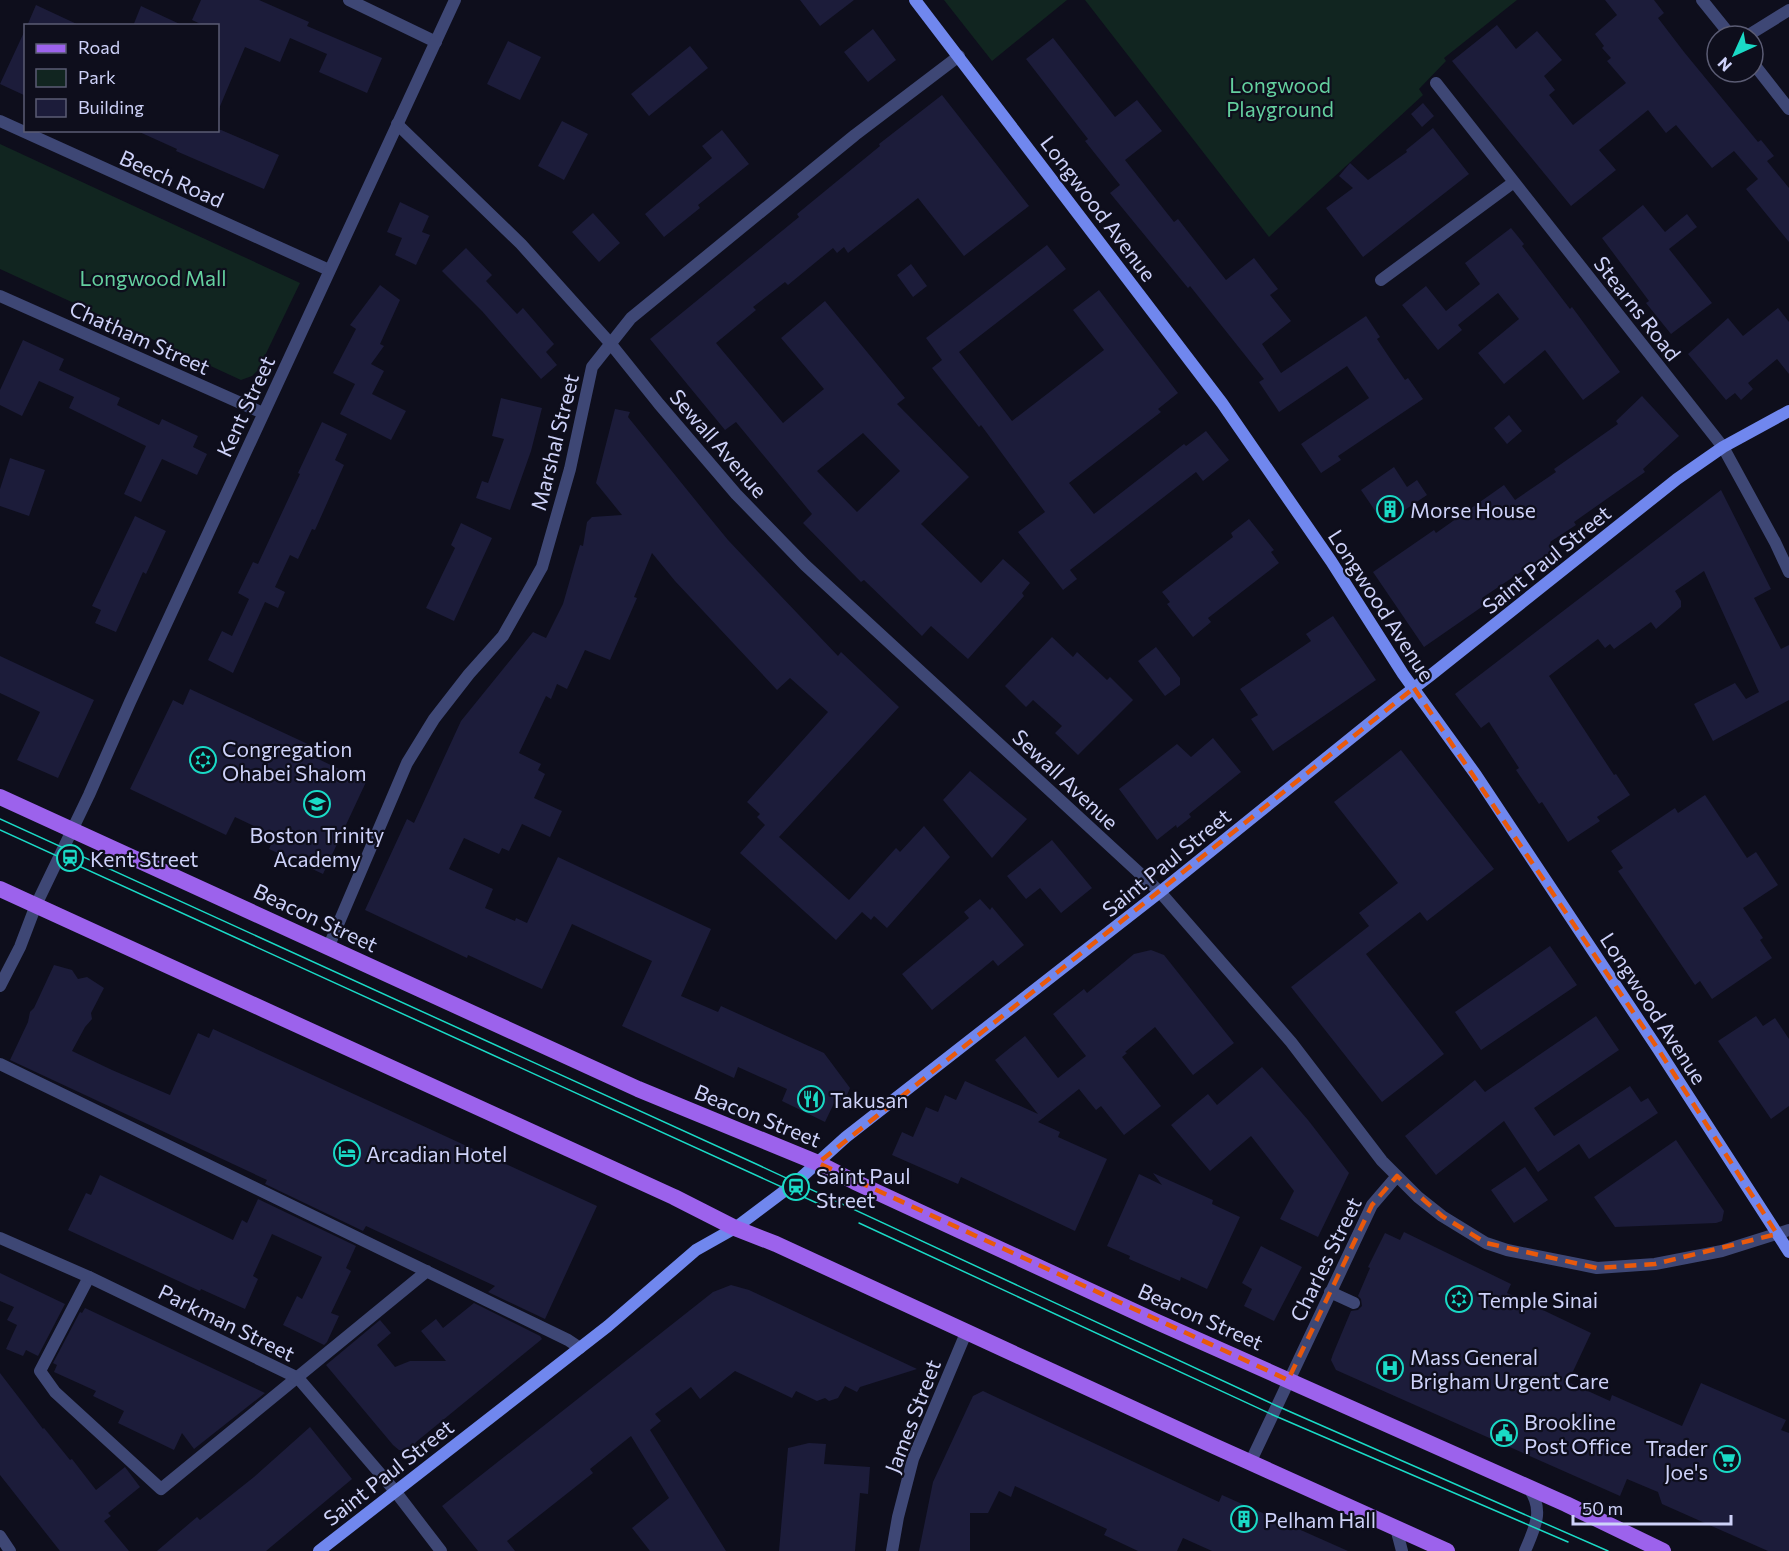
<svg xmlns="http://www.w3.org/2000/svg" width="1789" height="1551" viewBox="0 0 1789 1551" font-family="Commissioner,sans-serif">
  <rect width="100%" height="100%" fill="#0e0e1c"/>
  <path fill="#112520" d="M944,0H1067L992,61Z
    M1085,0H1517L1444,58L1446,61L1419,89L1423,95L1269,237Z
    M0,144L300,283L258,370L252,376L241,380L0,269Z"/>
  <path fill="#1c1c3a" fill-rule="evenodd" d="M201,0H259L309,22L307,26L382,58L367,93L319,72L327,54L290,38L280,62L245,47L218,111V26H205L192,20Z
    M800,0H854L820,26Z
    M1605,0H1654L1664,13L1658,18L1684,52L1758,142L1761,140L1774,156L1767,161L1789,188V242L1746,189L1758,179L1734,151L1712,168L1676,125L1666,133L1648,110L1599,150L1616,170L1571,206L1452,61L1497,25L1516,49L1537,31L1562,60L1544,76L1555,90L1549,95L1573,125L1626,83L1607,61L1611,58L1602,48L1604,46L1595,34L1617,15Z
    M36,5L81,26H27Z
    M141,6L184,26H133Z
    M26,28V96L0,84Z
    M873,29L896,60L868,82L844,52Z
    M1053,38L1115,117L1137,100L1162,131L1125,160L1174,222L1178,219L1226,280L1254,258L1278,289L1270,295L1291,321L1262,344L1281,373L1366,316L1380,337L1377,339L1391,360L1405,380L1408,378L1423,399L1338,456L1341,460L1321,473L1301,444L1369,398L1347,366L1279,412L1259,382L1264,379L1190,286L1188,288L1110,193L1120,185L1085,141L1088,139L1026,59Z
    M508,41L541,57L520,100L487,84Z
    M690,46L708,68L649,116L631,94Z
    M942,95L1029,206L964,256L918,198L848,253L844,247L837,253L833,248L788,285L785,282L753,307L756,310L716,343L783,423L824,389L781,338L825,301L905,398L897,404L969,477L921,524L981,583L1003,559L1030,583L1022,593L1024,596L968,659L931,626L922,636L864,580L861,582L803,523L812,514L736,422L725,430L650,339L799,217L797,214L880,146L879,144ZM863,433L900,471L857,512L817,471Z
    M1423,103L1434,116L1422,127L1411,114Z
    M562,121L588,134L564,180L538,166Z
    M1433,128L1469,174L1363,257L1326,208L1353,188L1339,176L1350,163L1368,180L1407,152L1406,150Z
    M135,130H221L279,155L264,189L176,151L177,149Z
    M722,130L749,164L698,205L700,208L664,237L645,214L712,158L702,146Z
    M400,202L429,216L422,232L430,235L416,265L395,255L402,238L387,232Z
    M1643,205L1665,232L1687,214L1697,227L1669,249L1712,303L1671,334L1646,303L1649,301L1602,238Z
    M593,213L620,243L599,262L572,232Z
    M1511,228L1524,244L1522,246L1570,309L1572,307L1620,372L1583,400L1545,350L1504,384L1478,353L1519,319L1498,293L1458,325L1462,330L1438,350L1402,305L1426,286L1446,311L1480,284L1465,263Z
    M1047,245L1066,269L959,352L1012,421L1104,350L1073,310L1099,290L1178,393L1158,409L1161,412L1069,483L1094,514L1184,444L1186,446L1206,431L1229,460L1203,481L1196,472L1070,570L1077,579L1063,590L1018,532L1045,512L981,425L979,427L932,368L942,360L926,338Z
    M466,248L492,275L486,281L517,314L523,308L554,344L546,352L557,365L541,379L482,311L442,271Z
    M911,264L927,286L913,297L897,275Z
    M380,285L400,300L380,344L384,346L371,364L384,371L372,394L406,411L391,440L340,414L355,384L333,373L356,329L350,325Z
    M1778,308L1789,322V374L1777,359L1748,383L1753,389L1741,400L1735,393L1726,400L1688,354L1728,318L1743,336Z
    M23,340L64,359L59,370L120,398L117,405L159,425L162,419L198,436L193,447L207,454L197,475L162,459L141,502L124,494L146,446L69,408L74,397L39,381L22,416L0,405V390Z
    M1642,396L1679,436L1643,469L1645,472L1574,522L1576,525L1550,542L1555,549L1482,598L1486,604L1424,647L1373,572L1434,530L1436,533L1504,485L1515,500L1556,472L1554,469L1618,424L1616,421Z
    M501,398L542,408L531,451L510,510L476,498L482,481L488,483L504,439L492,436Z
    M615,409L630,412L628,417L705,512L728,540L778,593L838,656L841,652L899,707L779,837L849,900L896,848L900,852L924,826L950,857L887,928L874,916L871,920L862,912L836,940L740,853L765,825L757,817L760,814L747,802L828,712L790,678L777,690L675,581L652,553L634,597L637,598L610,660L585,650L567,689L557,684L551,699L546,696L519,753L541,764L538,770L545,774L534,798L562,811L550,837L522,824L509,851L502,848L499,854L464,838L449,869L493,889L485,908L515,921L516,918L527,923L558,857L711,929L681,996L718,1012L721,1006L824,1053L850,1088L844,1102L836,1099L825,1122L782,1101L787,1089L738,1067L734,1078L622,1026L652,961L572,924L542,989L468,955L467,958L365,910L407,819L414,823L461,721L533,632L546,638L563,604L580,545L583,546L587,522L592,517L622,515L596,483Z
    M1509,415L1522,431L1507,444L1494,428Z
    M322,422L347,434L335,460L344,465L315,530L312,529L298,559L290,555L275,587L285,592L278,608L265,602L233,673L208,660L222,631L232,636L249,599L238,593L253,562L258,564L300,474L298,473Z
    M10,458L45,470L29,516L0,506V489Z
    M1394,467L1407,487L1417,480L1427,495L1384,524L1361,490Z
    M1721,490L1771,589L1754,598L1781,649L1789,645V700L1713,741L1694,704L1735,683L1746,699L1759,692L1704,571L1675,591L1681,601V607L1656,629L1651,622L1614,649L1610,644L1605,648L1598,639L1549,676L1614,775L1616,774L1630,795L1597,817L1600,821L1568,842L1542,802L1539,804L1516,770L1519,768L1489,722L1481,728L1455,694Z
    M135,516L166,531L146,574L143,572L116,632L95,623L101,610L92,606Z
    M1249,519L1274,550L1271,552L1279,563L1208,618L1211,622L1193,637L1167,604L1170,602L1162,592L1233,537L1231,533Z
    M461,523L492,538L454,621L426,608L455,548L451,545Z
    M1333,616L1376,680L1273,751L1251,719L1258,715L1240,689L1311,641L1306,634Z
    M1052,637L1073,657L1077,652L1107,680L1110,677L1133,700L1078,755L1055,733L1062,726L1033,700L1026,707L1005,686Z
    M1156,647L1180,678V685L1165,696L1138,661Z
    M0,656L94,700L58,778L17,760L40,712L0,693Z
    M190,689L312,746L308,754L366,782L323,874L269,849L275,836L235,817L226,835L130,789L173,700L183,705Z
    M1213,738L1241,772L1189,814L1191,817L1177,828L1176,825L1157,840L1119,789L1177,744L1191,757Z
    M1401,750L1494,869L1427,921L1420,912L1366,954L1444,1054L1382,1102L1291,987L1369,926L1359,913L1398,883L1334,802Z
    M970,771L1027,819L992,858L943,800Z
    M1705,795L1747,858L1756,852L1778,885L1743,908L1763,938L1760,940L1772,958L1712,999L1700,981L1695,985L1618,871L1623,868L1611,851L1675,808L1678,813Z
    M1052,840L1092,888L1061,913L1040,888L1026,899L1007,876Z
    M980,899L990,910L992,907L1024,945L998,966L993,960L932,1010L902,974L969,918L964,912Z
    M1550,946L1577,985L1481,1050L1455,1012Z
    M1151,950L1164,955L1234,1043L1193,1075L1155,1027L1125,1052L1127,1053L1122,1057L1161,1106L1124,1135L1101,1106L1096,1110L1079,1089L1038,1122L1060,1132L1058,1137L1107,1159L1075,1231L961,1177L958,1184L892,1155L902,1132L913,1137L926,1107L938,1112L945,1095L956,1100L965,1081L1038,1114L995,1060L1025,1036L1058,1078L1086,1056L1053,1014L1084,989L1087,993L1134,954Z
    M54,965L72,970L78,979L87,977L104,988L91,1013L92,1019L85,1027L72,1051L112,1070L170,1095L198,1033L209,1038L213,1029L597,1206L545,1319L488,1292L495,1286L366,1226L363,1231L265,1184L267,1180L10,1060L28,1022L30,1012L34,1008Z
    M1596,1016L1619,1050L1534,1108L1554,1136L1630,1086L1641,1102L1648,1098L1658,1113L1589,1159L1579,1144L1538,1172L1504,1121L1436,1175L1405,1136L1475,1080L1485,1092Z
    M1756,1016L1763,1026L1775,1018L1789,1039V1106L1771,1119L1718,1041Z
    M1262,1067L1308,1120L1349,1173L1318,1237L1280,1219L1294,1191L1251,1136L1210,1171L1171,1125L1208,1094L1217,1105Z
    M1676,1140L1724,1211L1722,1221L1716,1223L1615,1227L1594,1197Z
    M1525,1167L1548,1200L1514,1223L1491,1190Z
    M1153,1173L1213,1200L1212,1204L1240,1217L1207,1289L1181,1277L1180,1281L1145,1266L1129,1259L1130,1256L1107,1246L1139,1174L1162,1185Z
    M100,1175L233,1240L242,1220L247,1223L258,1199L356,1246L346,1268L351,1271L331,1313L339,1316L327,1342L324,1345L283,1325L297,1296L302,1299L322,1257L272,1234L253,1276L258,1279L245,1309L201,1289L200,1291L68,1230L86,1193L91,1195Z
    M1404,1232L1511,1284L1507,1293L1591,1333L1568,1382L1610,1401L1612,1395L1682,1426L1701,1383L1786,1420L1781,1430L1789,1433V1551H1768L1662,1504L1658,1492L1627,1479L1620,1496L1336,1370L1331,1360L1333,1354L1351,1311L1358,1310L1362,1306L1361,1299L1358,1296L1370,1268L1368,1267L1385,1233L1400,1240Z
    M1261,1246L1302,1267L1274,1321L1244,1306L1252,1289L1242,1283Z
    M0,1273L65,1304L38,1356L26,1350L23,1356L6,1349L17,1325L7,1320L14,1307L0,1301Z
    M731,1285L749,1290L917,1369L860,1387L857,1392L845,1386L838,1398L829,1401L825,1398L817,1401L796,1391L792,1398L735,1371L700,1399L691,1387L655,1414L661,1421L650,1430L726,1551H650L632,1528L669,1498L631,1436L590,1469L593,1473L507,1541L515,1551H478L442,1506L713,1292Z
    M474,1303L540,1336L542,1339L416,1442L412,1448L405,1451L399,1450L393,1445L326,1365L380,1320L391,1333L377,1345L395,1367L410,1361H446L421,1331L436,1319L443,1328Z
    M85,1308L265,1393L194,1449L182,1433L174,1450L118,1423L124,1411L93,1396L96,1391L54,1372L57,1365L53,1363L80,1312L82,1313Z
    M0,1373L43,1429L44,1428L70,1460L72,1459L96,1490L125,1467L140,1487L108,1513L111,1516L104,1521L129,1551H60L0,1475Z
    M983,1391L1219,1502L1222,1495L1348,1551H1212L1183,1538L1177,1551H1138L1104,1535L1107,1529L1015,1486L1011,1497L999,1491L988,1513H970V1551H919L933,1482L973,1396Z
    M310,1427L352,1479L266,1551H157L197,1517L200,1520L254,1477Z
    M809,1443L826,1444L824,1464L870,1467L868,1494L860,1493L855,1551H779L788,1448Z"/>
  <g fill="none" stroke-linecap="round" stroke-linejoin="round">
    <path stroke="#3e4775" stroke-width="12" d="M0,1064L568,1340L580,1348
      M89,1277L40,1371L55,1392L161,1489L427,1271
      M1330,1292L1354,1303"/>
    <path stroke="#3e4775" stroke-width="12" d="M349,0L436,42
      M1702,0L1731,36
      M1747,36L1789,10
      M1753,63L1789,109
      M1436,83L1723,447L1775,542L1789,572
      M0,121L329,270
      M397,124L521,244L610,343L659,404L736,494L805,565L1160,892L1291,1042L1382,1161L1418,1197L1442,1216L1486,1243L1507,1250L1597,1268L1655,1264L1722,1251L1789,1230
      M1381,280L1514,182
      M0,296L263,413
      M328,948L407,763L434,719L469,674L503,636L542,567L570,469L592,367L631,318L855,135L959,56
      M0,1238L89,1277L298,1378L395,1491L441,1551
      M1250,1463L1372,1205L1397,1176
      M0,1536L10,1551
      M892,1551L898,1517L913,1459L966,1333"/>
    <path stroke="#3e4775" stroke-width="12" d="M0,986L20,947L36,905L89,795L130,702L455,0
      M1396,1528L1402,1551
      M1525,1551C1535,1527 1545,1510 1528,1487"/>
    <path stroke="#7087ee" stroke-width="12" d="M915,0L1222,403L1331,561L1403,674L1476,775L1658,1049L1789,1252
      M319,1551L608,1326L696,1250L735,1228L795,1183L846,1137L1160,892L1397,701L1431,675L1677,479L1723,447L1789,411"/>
    <path stroke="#9c62ec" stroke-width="16" d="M0,797L638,1089L818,1163L855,1182L1155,1321L1566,1504L1663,1551
      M0,889L674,1197L735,1228L776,1244L1214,1446L1447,1551"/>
    <path stroke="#1adac6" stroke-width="1.5" d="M0,819L754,1163L1277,1406L1608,1551
      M0,830L819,1204
      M859,1223L1273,1415L1568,1542"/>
  </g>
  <path fill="none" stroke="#e8590c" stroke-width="4.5" stroke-dasharray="12 8" stroke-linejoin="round" d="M1414,688L1658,1049L1777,1234L1655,1264L1597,1268L1486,1243L1442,1216L1397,1176L1372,1205L1288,1380L818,1163Z"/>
  <defs>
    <symbol id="building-ring" viewBox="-11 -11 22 22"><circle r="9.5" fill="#0e0e1c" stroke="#1adac6" stroke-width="1.5"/><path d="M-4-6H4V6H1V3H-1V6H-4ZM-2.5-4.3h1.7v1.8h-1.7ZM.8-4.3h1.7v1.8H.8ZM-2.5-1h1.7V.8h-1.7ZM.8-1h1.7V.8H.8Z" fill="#1adac6"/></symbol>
    <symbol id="synagogue-ring" viewBox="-11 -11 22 22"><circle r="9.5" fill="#0e0e1c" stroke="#1adac6" stroke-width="1.5"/><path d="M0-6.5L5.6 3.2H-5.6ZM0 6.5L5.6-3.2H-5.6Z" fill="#1adac6"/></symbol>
    <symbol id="school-ring" viewBox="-11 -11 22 22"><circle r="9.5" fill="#0e0e1c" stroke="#1adac6" stroke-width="1.5"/><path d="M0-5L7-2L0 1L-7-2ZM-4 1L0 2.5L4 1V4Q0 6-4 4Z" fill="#1adac6"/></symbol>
    <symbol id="station-ring" viewBox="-11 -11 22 22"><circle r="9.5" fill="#0e0e1c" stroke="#1adac6" stroke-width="1.5"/><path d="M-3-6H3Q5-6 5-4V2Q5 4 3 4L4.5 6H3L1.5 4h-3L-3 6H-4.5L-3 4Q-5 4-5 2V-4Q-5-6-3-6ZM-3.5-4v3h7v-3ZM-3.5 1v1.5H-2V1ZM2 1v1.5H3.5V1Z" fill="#1adac6"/></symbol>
    <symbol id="restaurant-ring" viewBox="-11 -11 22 22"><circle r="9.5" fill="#0e0e1c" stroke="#1adac6" stroke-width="1.5"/><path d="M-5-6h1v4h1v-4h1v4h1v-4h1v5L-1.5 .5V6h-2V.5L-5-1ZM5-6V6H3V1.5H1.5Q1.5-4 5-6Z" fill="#1adac6"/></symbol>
    <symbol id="hotel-ring" viewBox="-11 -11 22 22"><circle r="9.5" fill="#0e0e1c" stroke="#1adac6" stroke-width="1.5"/><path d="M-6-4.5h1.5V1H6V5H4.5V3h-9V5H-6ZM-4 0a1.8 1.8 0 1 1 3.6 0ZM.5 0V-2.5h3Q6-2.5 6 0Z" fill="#1adac6"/></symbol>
    <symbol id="hospital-ring" viewBox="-11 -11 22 22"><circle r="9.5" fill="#0e0e1c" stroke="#1adac6" stroke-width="1.5"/><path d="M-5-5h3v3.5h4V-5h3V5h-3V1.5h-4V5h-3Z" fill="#1adac6"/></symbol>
    <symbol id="civic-ring" viewBox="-11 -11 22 22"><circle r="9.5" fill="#0e0e1c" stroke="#1adac6" stroke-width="1.5"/><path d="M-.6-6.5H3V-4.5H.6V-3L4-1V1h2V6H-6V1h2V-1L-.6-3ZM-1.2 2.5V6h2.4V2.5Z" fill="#1adac6"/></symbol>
    <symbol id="supermarket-ring" viewBox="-11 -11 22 22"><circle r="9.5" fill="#0e0e1c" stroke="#1adac6" stroke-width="1.5"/><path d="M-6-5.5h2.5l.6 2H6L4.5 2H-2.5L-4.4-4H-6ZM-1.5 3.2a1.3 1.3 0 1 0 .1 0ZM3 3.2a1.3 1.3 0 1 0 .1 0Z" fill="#1adac6"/></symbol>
  </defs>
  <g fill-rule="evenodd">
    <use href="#building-ring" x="1375" y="494" width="30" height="30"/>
    <use href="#synagogue-ring" x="188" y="745" width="30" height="30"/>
    <use href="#school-ring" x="302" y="789" width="30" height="30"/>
    <use href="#station-ring" x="55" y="843" width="30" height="30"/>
    <use href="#restaurant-ring" x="796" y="1084" width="30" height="30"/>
    <use href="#hotel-ring" x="332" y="1138" width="30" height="30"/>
    <use href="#station-ring" x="781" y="1172" width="30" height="30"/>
    <use href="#synagogue-ring" x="1444" y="1284" width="30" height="30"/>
    <use href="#hospital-ring" x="1375" y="1353" width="30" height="30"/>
    <use href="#civic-ring" x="1489" y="1418" width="30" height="30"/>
    <use href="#supermarket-ring" x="1712" y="1444" width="30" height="30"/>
    <use href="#building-ring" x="1229" y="1504" width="30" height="30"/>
  </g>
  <g text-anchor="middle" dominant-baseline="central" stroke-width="4.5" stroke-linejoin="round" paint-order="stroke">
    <g font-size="21" fill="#64d09f" stroke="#0e0e1c">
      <text x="1280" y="84">Longwood<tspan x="1280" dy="24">Playground</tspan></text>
      <text x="153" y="277">Longwood Mall</text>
    </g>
    <g font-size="21" fill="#ced2f9" stroke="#0e0e1c">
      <text transform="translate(172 178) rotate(24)">Beech Road</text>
      <text transform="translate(1099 208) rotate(53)">Longwood Avenue</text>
      <text transform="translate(1638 308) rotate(52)">Stearns Road</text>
      <text transform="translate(140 337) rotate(24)">Chatham Street</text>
      <text transform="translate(245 406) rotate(-65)">Kent Street</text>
      <text transform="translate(554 442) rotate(-76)">Marshal Street</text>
      <text transform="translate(719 443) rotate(49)">Sewall Avenue</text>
      <text transform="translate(1546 559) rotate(-39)">Saint Paul Street</text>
      <text transform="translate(1382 605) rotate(57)">Longwood Avenue</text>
      <text transform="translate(1066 779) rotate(43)">Sewall Avenue</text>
      <text transform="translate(1166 862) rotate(-39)">Saint Paul Street</text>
      <text transform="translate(316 917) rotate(25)">Beacon Street</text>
      <text transform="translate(1654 1008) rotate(57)">Longwood Avenue</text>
      <text transform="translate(758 1115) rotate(22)">Beacon Street</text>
      <text transform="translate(1325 1259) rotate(-64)">Charles Street</text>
      <text transform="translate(1201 1316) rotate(24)">Beacon Street</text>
      <text transform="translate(227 1322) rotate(26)">Parkman Street</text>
      <text transform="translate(912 1416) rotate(-69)">James Street</text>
      <text transform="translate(388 1472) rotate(-38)">Saint Paul Street</text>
    </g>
    <g font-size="21" fill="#ced2f9" stroke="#0e0e1c" text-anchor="start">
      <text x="1410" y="509">Morse House</text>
      <text x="222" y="748">Congregation<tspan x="222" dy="24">Ohabei Shalom</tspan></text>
      <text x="317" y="834" text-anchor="middle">Boston Trinity<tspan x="317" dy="24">Academy</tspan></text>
      <text x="90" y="858">Kent Street</text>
      <text x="830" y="1099">Takusan</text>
      <text x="366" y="1153">Arcadian Hotel</text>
      <text x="816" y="1175">Saint Paul<tspan x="816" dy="24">Street</tspan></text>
      <text x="1478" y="1299">Temple Sinai</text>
      <text x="1410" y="1356">Mass General<tspan x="1410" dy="24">Brigham Urgent Care</tspan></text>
      <text x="1524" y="1421">Brookline<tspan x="1524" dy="24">Post Office</tspan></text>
      <text x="1708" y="1447" text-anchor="end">Trader<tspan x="1708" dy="24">Joe's</tspan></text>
      <text x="1264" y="1519">Pelham Hall</text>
    </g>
  </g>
  <rect x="24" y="24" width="195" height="108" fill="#0e0e1c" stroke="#5b5c74" stroke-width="1.5"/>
  <rect x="36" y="44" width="30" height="9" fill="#9c62ec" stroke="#5b5c74" stroke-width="1.5"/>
  <text x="78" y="54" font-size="18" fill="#ced2f9">Road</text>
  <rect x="36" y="69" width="30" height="18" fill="#112520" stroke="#5b5c74" stroke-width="1.5"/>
  <text x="78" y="84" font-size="18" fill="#ced2f9">Park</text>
  <rect x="36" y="99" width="30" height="18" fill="#1c1c3a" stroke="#5b5c74" stroke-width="1.5"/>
  <text x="78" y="114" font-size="18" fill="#ced2f9">Building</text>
  <g transform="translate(1735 54) rotate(225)"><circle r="28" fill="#0e0e1c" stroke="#5b5c74" stroke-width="1.5"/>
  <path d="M0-4.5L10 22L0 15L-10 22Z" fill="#1adac6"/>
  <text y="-9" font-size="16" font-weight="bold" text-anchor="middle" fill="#ced2f9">N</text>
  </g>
  <path d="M1573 1515v9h158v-9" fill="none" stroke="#ced2f9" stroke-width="3"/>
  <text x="1582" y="1515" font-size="18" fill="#ced2f9" stroke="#0e0e1c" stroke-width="4.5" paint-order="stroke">50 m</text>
</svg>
